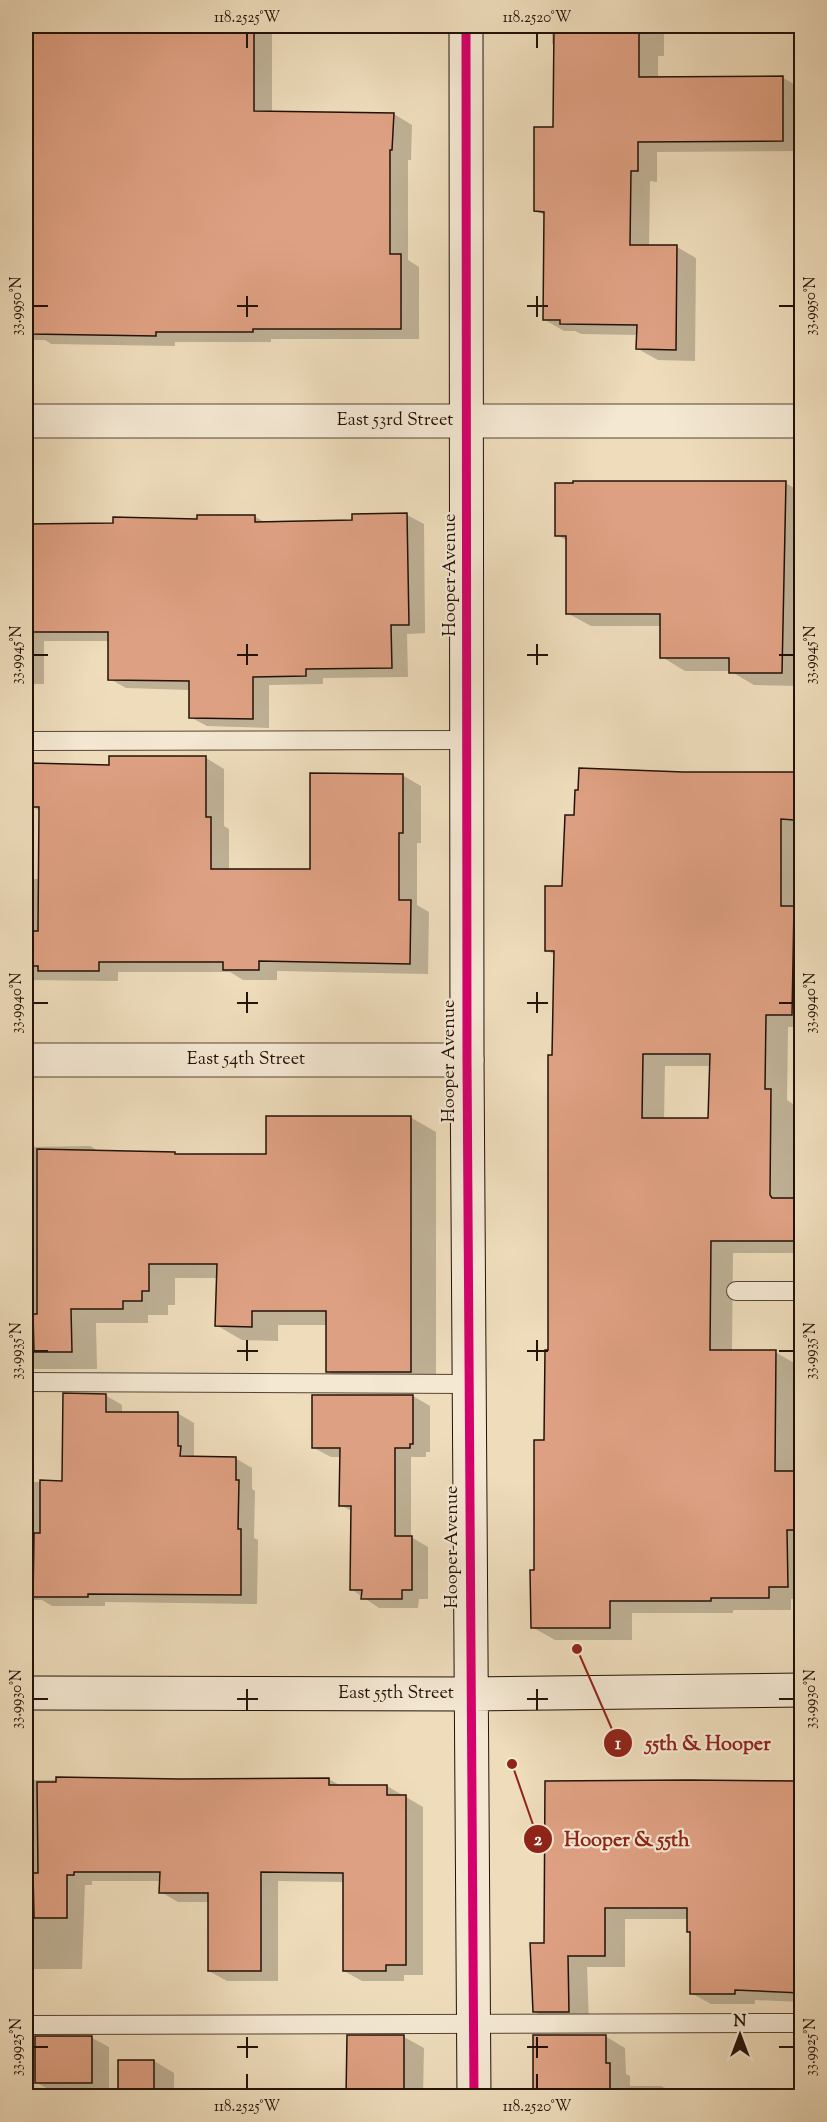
<svg xmlns="http://www.w3.org/2000/svg" width="827" height="2122" viewBox="0 0 827 2122" font-family="'Sorts Mill Goudy',serif">
  <rect width="100%" height="100%" fill="#eedcbb"/>
  <filter id="stains"><feTurbulence type="fractalNoise" baseFrequency=".00333" numOctaves="4"/><feColorMatrix values="0 0 0 0 .2 0 0 0 0 .09 0 0 0 0 .02 0 0 0 .5 -.17"/></filter>
  <radialGradient id="worn" r=".72"><stop offset=".6" stop-color="#630" stop-opacity="0"/><stop offset="1" stop-color="#630" stop-opacity=".3"/></radialGradient>
  <path fill="#0003" fill-rule="evenodd" d="M26,26H272V113L394,114L412,125L411,160H408V260L419,267V339H271V342H175V346L51,344L45,340H26Z
    M552,26H659L664,30V56H658V78L782,77L802,89V151L657,152V182L650,181L649,247H677L696,258L695,361L658,360L638,349V335L581,334L575,331H564L545,320L546,216L535,210L554,129L556,46L552,44Z
    M785,483L802,492V686L754,685L730,671H685L662,657V626H591L567,613V541L557,535Z
    M407,515L424,524L425,633L407,634L408,677L323,678V684L269,685V728L207,726L190,717V690L126,688L110,679V641H44V684H26V525H114L254,516L266,523L353,522Z
    M206,758L224,769V826L229,829V871H311L402,775L421,786V843H417V905L429,912L428,974L277,971V980H243L230,972H118V981L26,980V879H40V811L32,806L110,766Z
    M683,773H793L802,778V1027H788L787,1100L793,1104V1199L802,1203V1253H733L732,1351L775,1352L798,1365L797,1473L802,1474V1599H791V1610H733V1613H632V1640H555L532,1627L550,1352L555,955L546,950L564,887L575,816ZM665,1066H711L710,1120H664Z
    M410,1117L436,1132V1387L353,1386L327,1371V1325H278V1341L242,1340L216,1325L218,1278H175V1305H168V1315H148V1323H96L97,1369H26V1147L90,1146L100,1152L174,1153L178,1155H267Z
    M105,1395L122,1405V1413H177L194,1423V1456L197,1458H235L252,1468V1489L255,1491L254,1538L258,1540L257,1604L105,1602V1606H52L42,1600H26V1482H64Z
    M413,1396L430,1406V1452H426V1457H411V1537L428,1547V1599H419L418,1608H379L351,1589L352,1511L340,1505L341,1457H331L314,1448Z
    M329,1779L341,1786H387L423,1807V1975H404V1981H362L344,1971V1882L278,1881V1981H227L209,1971V1902H178L161,1892V1881H92V1885H85L82,1969H30V2003H26V1780Z
    M689,1781L802,1783V2002L755,2000V2004H711L691,1993V1933L688,1919H625V1967H587L589,2023H555L535,2012L545,1944Z
    M605,2036L625,2048L626,2074L630,2076V2086H661L682,2096H535Z
    M348,2037H404L424,2048L423,2096H347Z
    M92,2038L109,2047V2092H53L36,2082Z
    M119,2061H154L174,2073V2096H119Z
    M768,2095H802V2096H768Z"/>
  <path fill="#dea082" stroke="#231208" stroke-width="1.5" fill-rule="evenodd" d="M26,26H254V111L394,113L392,150H390V254H401V329H253V332H156V336L30,334V330H26Z
    M554,26H639V77L783,76V141L638,142V171H631L630,245H677L676,350L636,349L637,325L560,324V320H543L544,212L534,211V127H553Z
    M573,481H786L782,673H729V658H660V614H566V536H555V483H573Z
    M407,513L409,625H391L392,668L306,669V676L253,677V719L189,718V681L108,680V632H26V524L113,523V517L197,519V515H255V522L352,520V514Z
    M109,756H206V817H211V869H310V773L403,774V833H399V900H411L410,964L259,961V970H223V962H99V971H38V966H26V931H38L39,807H30V763L109,765Z
    M579,768L683,772H794V820L781,819V906H794L792,1015H766L765,1089H771L770,1195L772,1198H796V1241H711L710,1350H776L775,1471H801V1530H787L788,1587H769V1598H711V1601H610V1628H531L530,1570H534V1440H544L545,1350H548V1055H552L554,951H545V886H562L565,815H574L575,790H578ZM643,1054H710L708,1118H642Z
    M266,1116H411V1372H326V1311H252V1327L215,1326L217,1264H149V1291H142V1301H123V1309H71L72,1352H34L33,1314H37V1149L175,1152V1154H266Z
    M63,1393L106,1394V1412H178V1446H181L180,1456L236,1457V1480H239L238,1529H241V1595L88,1594V1597H33L34,1533H40V1480L62,1481Z
    M312,1395H413V1444H410V1448H395V1536H412V1590H402V1599H361L362,1590H350L351,1506H339L340,1448H312Z
    M56,1777L180,1779L329,1778V1785H387V1795H406V1965H386V1971H343V1873L261,1872V1971H208V1893H159L160,1872H74V1875H67V1918H34L33,1873H38L37,1782H56Z
    M689,1780L801,1781V1993L735,1990V1994H690V1932H687V1908H605V1956H568L569,2012H533L530,1943H544L545,1781Z
    M347,2035H404V2097H346Z
    M533,2035H606V2063H610V2097H533Z
    M35,2036H92V2083H35Z
    M118,2060H154V2097H118Z"/>
  <g fill="none" stroke-linecap="round" stroke-linejoin="round">
    <defs>
      <path id="lane" d="M26,741L468,740
        M736,1291H802
        M26,1382L468,1384
        M26,2025L802,2023"/>
      <path id="street" d="M26,421H802
        M26,1060H467"/>
      <path id="secondary" d="M466,26L467,1060L474,2096
        M26,1693L471,1694L802,1690"/>
    </defs>
    <use href="#lane" stroke="#564435" stroke-width="20"/>
    <use href="#street" stroke="#564435" stroke-width="35"/>
    <use href="#secondary" stroke="#231208" stroke-width="35"/>
    <use href="#lane" stroke="#f4e8d3" stroke-width="18"/>
    <use href="#street" stroke="#f4e8d3" stroke-width="33"/>
    <use href="#secondary" stroke="#f4e8d3" stroke-width="33"/>
    <defs>
      <path id="cycleway" d="M466,26L467,1060L474,2096"/>
    </defs>
    <use href="#cycleway" stroke="#f4e8d3" stroke-width="13"/>
    <use href="#cycleway" stroke="#d6006c" stroke-width="9"/>
  </g>
  <path fill="none" stroke="#231208" stroke-width="2" d="M247,33V48M537,33V48M247,296V317M537,296V317M33,306H48M237,306H258M527,306H548M779,306H794M247,644V665M537,644V665M33,655H48M237,655H258M527,655H548M779,655H794M247,992V1013M537,992V1013M33,1003H48M237,1003H258M527,1003H548M779,1003H794M247,1340V1361M537,1340V1361M33,1351H48M237,1351H258M527,1351H548M779,1351H794M247,1689V1710M537,1689V1710M33,1699H48M237,1699H258M527,1699H548M779,1699H794M247,2037V2058M537,2037V2058M33,2047H48M237,2047H258M527,2047H548M779,2047H794M247,2074V2089M537,2074V2089"/>
  <g text-anchor="middle" dominant-baseline="central" stroke-width="4.5" stroke-linejoin="round" paint-order="stroke">
    <g font-size="18" fill="#231208" stroke="#f4e8d3">
      <text x="395" y="421">East 53rd Street</text>
      <text transform="translate(451 575) rotate(-90)">Hooper Avenue</text>
      <text x="246" y="1060">East 54th Street</text>
      <text transform="translate(450 1061) rotate(-90)">Hooper Avenue</text>
      <text transform="translate(453 1547) rotate(-90)">Hooper Avenue</text>
      <text x="396" y="1694">East 55th Street</text>
    </g>
  </g>
  <path fill="none" stroke="#8f2418" stroke-width="2" d="M577 1649L618 1743M512 1764L538 1839"/>
  <g fill="#8f2418" stroke="#f4e8d3" stroke-width="2">
    <circle cx="577" cy="1649" r="6"/>
    <circle cx="512" cy="1764" r="6"/>
    <circle cx="618" cy="1743" r="15"/>
    <circle cx="538" cy="1839" r="15"/>
  </g>
  <g font-size="18" text-anchor="middle" font-weight="bold" fill="#fff">
    <text x="618" y="1749">1</text>
    <text x="538" y="1845">2</text>
  </g>
  <g font-size="20" text-anchor="middle" font-weight="bold" fill="#8f2418" stroke="#f4e8d3" stroke-width="4.5" stroke-linejoin="round" paint-order="stroke">
    <text x="708" y="1750">55th &amp; Hooper</text>
    <text x="627" y="1846">Hooper &amp; 55th</text>
  </g>
  <rect width="827" height="2122" fill="none" stroke="#eedcbb" stroke-width="66"/>
  <g transform="translate(740 2035)" stroke="#f4e8d3" stroke-width="4.5" paint-order="stroke">
  <path d="M0-4.5L10 22L0 15L-10 22Z" fill="#231208"/>
  <text y="-9" font-size="16" font-weight="bold" text-anchor="middle" fill="#231208">N</text>
  </g>
  <rect x="33" y="33" width="761" height="2056" fill="none" stroke="#231208" stroke-width="2"/>
  <g font-size="15" text-anchor="middle" fill="#231208">
    <text x="247" y="22">118.2525°W</text>
    <text x="537" y="22">118.2520°W</text>
    <text transform="translate(16 306) rotate(-90)" y="5">33.9950°N</text>
    <text transform="translate(810 306) rotate(-90)" y="5">33.9950°N</text>
    <text transform="translate(16 655) rotate(-90)" y="5">33.9945°N</text>
    <text transform="translate(810 655) rotate(-90)" y="5">33.9945°N</text>
    <text transform="translate(16 1003) rotate(-90)" y="5">33.9940°N</text>
    <text transform="translate(810 1003) rotate(-90)" y="5">33.9940°N</text>
    <text transform="translate(16 1351) rotate(-90)" y="5">33.9935°N</text>
    <text transform="translate(810 1351) rotate(-90)" y="5">33.9935°N</text>
    <text transform="translate(16 1699) rotate(-90)" y="5">33.9930°N</text>
    <text transform="translate(810 1699) rotate(-90)" y="5">33.9930°N</text>
    <text transform="translate(16 2047) rotate(-90)" y="5">33.9925°N</text>
    <text transform="translate(810 2047) rotate(-90)" y="5">33.9925°N</text>
    <text x="247" y="2111">118.2525°W</text>
    <text x="537" y="2111">118.2520°W</text>
  </g>
  <rect width="100%" height="100%" filter="url(#stains)"/>
  <rect width="100%" height="100%" fill="url(#worn)"/>
</svg>
